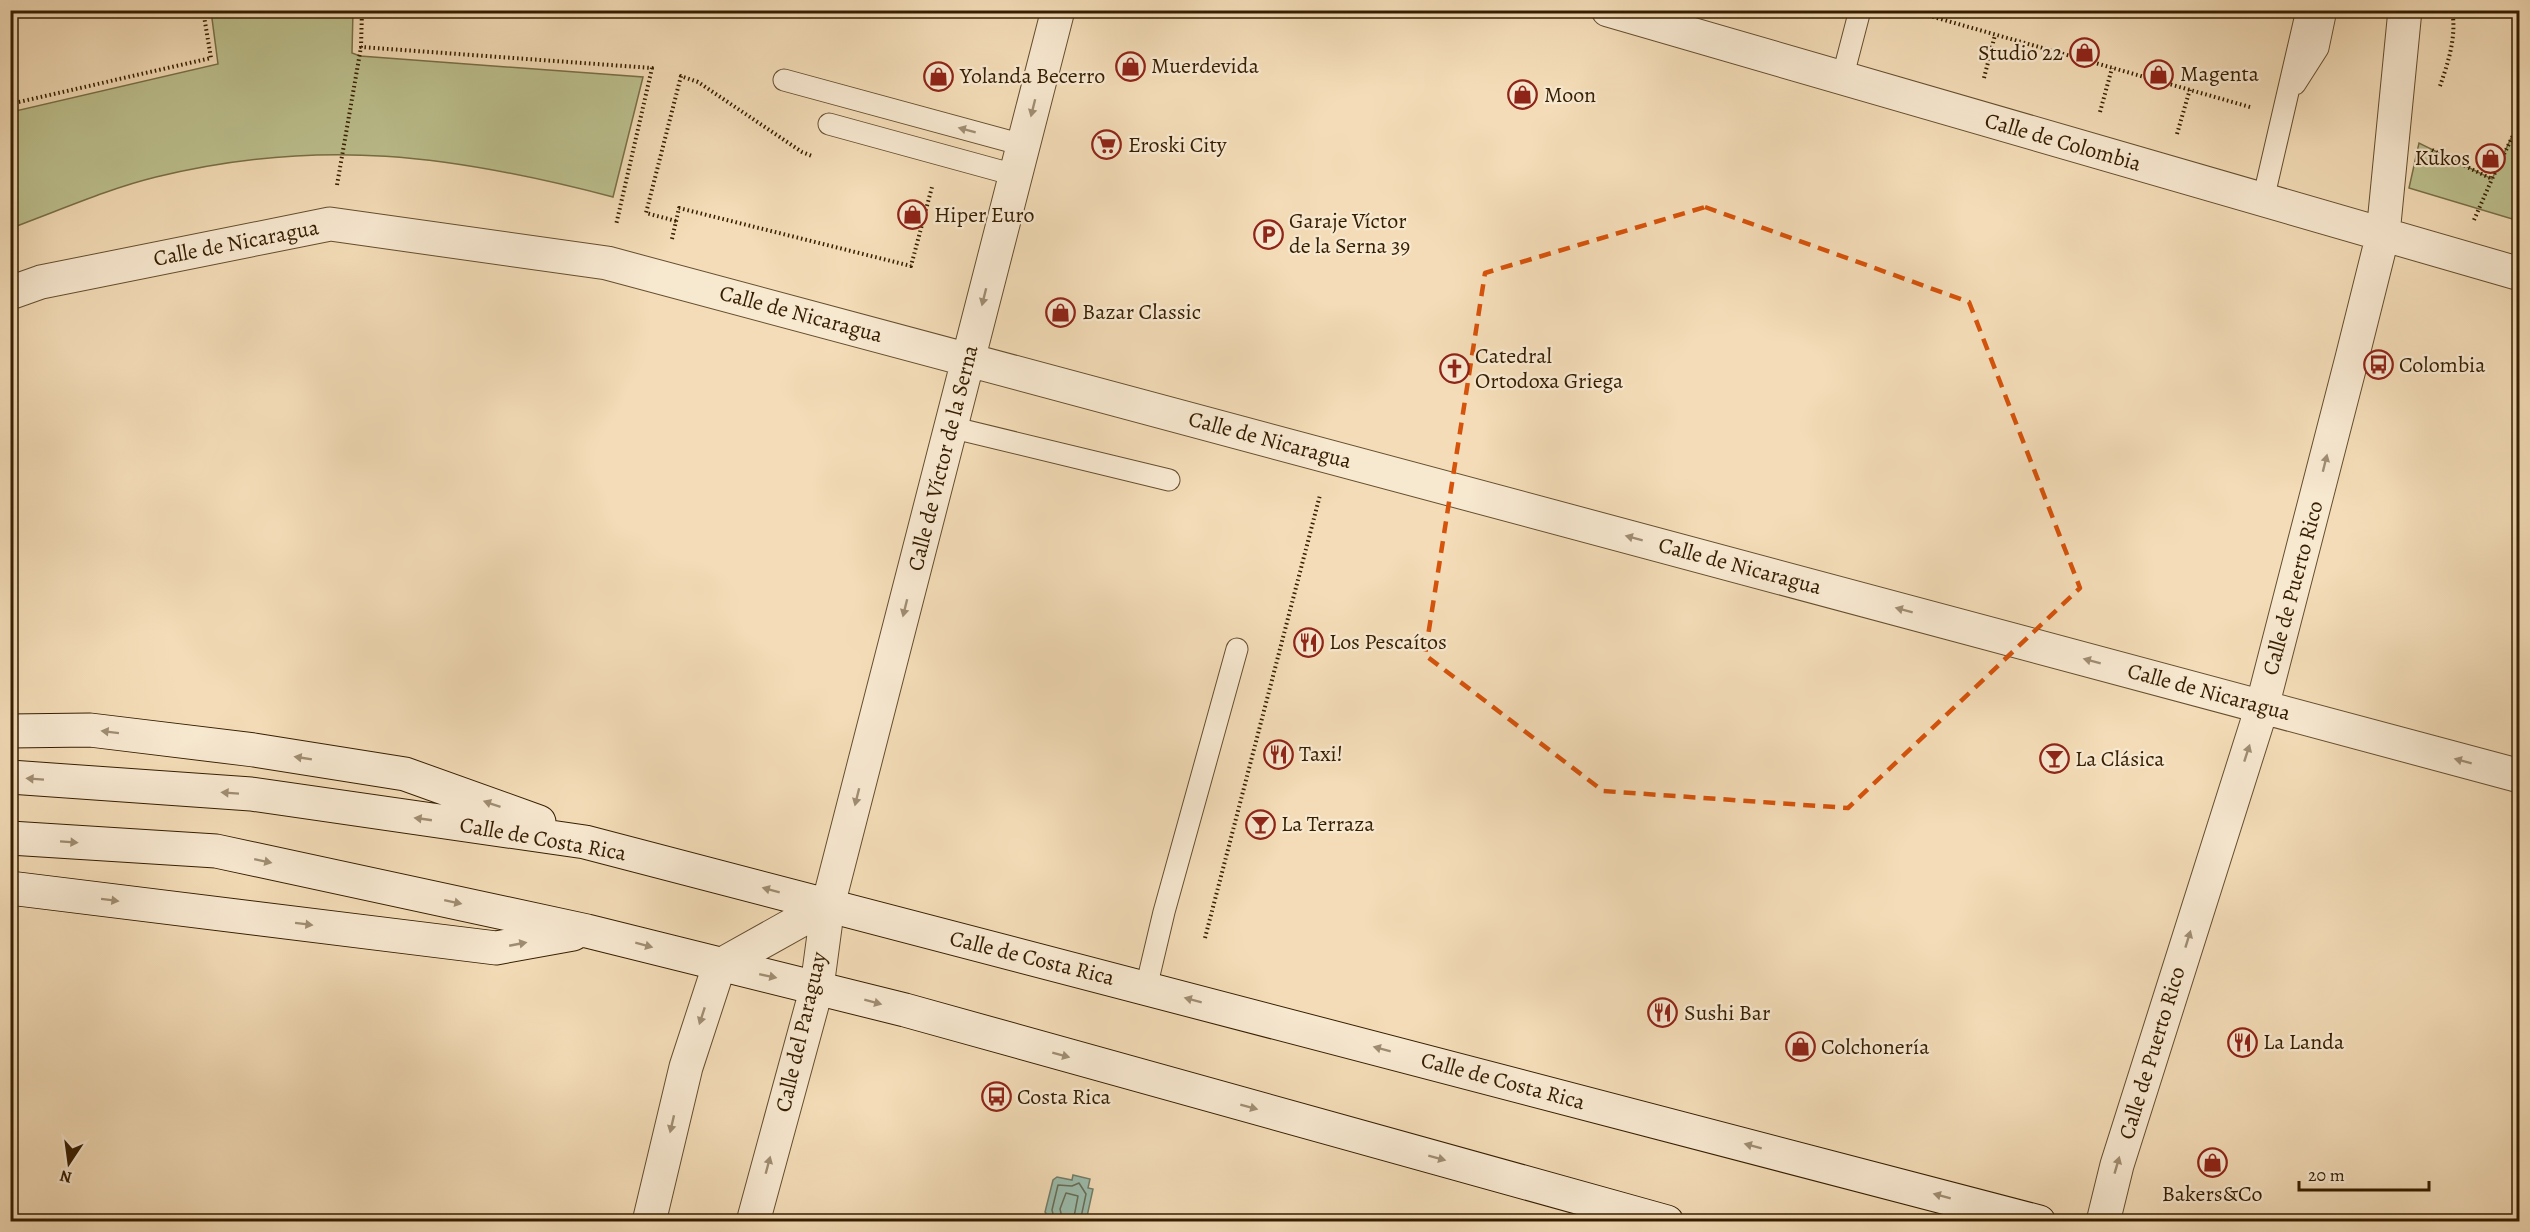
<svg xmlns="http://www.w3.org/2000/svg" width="2530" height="1232" viewBox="0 0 2530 1232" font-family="Alegreya,serif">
  <rect width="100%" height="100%" fill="#f3dcb7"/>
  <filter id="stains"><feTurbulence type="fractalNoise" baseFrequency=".00333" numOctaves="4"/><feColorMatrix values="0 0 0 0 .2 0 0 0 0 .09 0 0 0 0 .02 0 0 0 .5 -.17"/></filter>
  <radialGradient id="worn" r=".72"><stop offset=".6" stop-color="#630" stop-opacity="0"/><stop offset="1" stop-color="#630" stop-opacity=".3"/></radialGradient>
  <path fill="#bcc08e" stroke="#796f47" stroke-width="1.5" d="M211,11H353L352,53L360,56L643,77L613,197C453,155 319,137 156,177C107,189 58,211 11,228V112L218,64Z
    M2519,121V221L2409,188L2419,143L2492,179Z"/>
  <path fill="#9bbcac" stroke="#737d67" stroke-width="1.5" d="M1073,1175L1090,1179L1088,1188L1093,1189L1086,1221H1052L1045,1212L1053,1180L1057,1177L1072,1180Z"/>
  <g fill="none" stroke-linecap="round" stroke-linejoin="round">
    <path stroke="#686d56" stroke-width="1.5" d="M1055,1222L1052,1210L1058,1185L1072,1186L1079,1183L1086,1194L1080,1222
      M1063,1222L1060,1209L1066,1193L1078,1196L1073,1222"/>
    <defs>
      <path id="service" d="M1842,79L1860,10
        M784,80L1023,145
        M2295,84L2318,48L2326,10
        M829,124L1015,175
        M2263,200L2307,10
        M950,427L1169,480
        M1146,988L1164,912L1237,649"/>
      <path id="minor" d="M1608,10L2520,274
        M10,293L41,282L330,224L607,263L2520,776
        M649,1222L686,1067L719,966L828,905
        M753,1222L817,987L828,905L1058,10
        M2103,1222L2117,1165L2262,707L2352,358L2383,234L2405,10"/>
      <path id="secondary" d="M10,731L90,730L254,750L405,774L539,822
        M10,777L251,794L585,842L2039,1222
        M10,838L216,851L587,931L905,1010L1667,1222
        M10,888L496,948L573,934"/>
    </defs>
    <use href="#service" stroke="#654e2e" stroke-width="23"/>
    <use href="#minor" stroke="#654e2e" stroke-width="35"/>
    <use href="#secondary" stroke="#361e00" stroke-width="35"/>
    <path stroke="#361e00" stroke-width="4" stroke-dasharray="1.5 3" stroke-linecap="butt" d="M362,10L361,47L652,68L616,225
      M1932,10L1930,16L2250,107
      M1984,78L1995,35
      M2440,86C2448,63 2457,36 2452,10
      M10,104L211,58L203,10
      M2100,112L2112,68
      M2177,134L2190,89
      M2432,150L2492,179L2520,121
      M337,185L361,47
      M2474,220L2492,179
      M676,221L646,213L681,76L698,82L802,152L812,156
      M672,239L679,208L911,266L932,187
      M1205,938L1320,495"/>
    <use href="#service" stroke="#f7e8d0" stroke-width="21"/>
    <use href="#minor" stroke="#f7e8d0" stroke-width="33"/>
    <use href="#secondary" stroke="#f7e8d0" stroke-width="33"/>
  </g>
  <defs><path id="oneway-solid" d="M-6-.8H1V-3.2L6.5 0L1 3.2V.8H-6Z" transform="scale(1.5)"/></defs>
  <g fill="#a08d72">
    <use href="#oneway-solid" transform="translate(1033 108) rotate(104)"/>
    <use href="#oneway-solid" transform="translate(967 130) rotate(-165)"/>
    <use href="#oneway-solid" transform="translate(984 297) rotate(104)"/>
    <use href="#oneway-solid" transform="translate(2325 463) rotate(-76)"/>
    <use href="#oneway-solid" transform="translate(1634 538) rotate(-165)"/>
    <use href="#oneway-solid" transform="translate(905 608) rotate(104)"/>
    <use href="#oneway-solid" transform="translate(1904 610) rotate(-165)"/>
    <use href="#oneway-solid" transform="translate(2092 661) rotate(-165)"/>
    <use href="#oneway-solid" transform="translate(110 732) rotate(-173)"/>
    <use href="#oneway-solid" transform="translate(2247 753) rotate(-72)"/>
    <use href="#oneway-solid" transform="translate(303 758) rotate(-171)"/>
    <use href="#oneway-solid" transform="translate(2463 761) rotate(-165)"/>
    <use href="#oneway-solid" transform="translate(35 779) rotate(-176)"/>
    <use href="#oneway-solid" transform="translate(230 793) rotate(-176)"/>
    <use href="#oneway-solid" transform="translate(857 797) rotate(104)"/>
    <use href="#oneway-solid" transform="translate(492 804) rotate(-161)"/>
    <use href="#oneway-solid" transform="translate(423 819) rotate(-172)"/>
    <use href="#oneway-solid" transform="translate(69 842) rotate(4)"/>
    <use href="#oneway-solid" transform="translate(263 861) rotate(12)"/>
    <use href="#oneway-solid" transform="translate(771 890) rotate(-165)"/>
    <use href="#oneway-solid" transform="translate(110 900) rotate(7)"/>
    <use href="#oneway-solid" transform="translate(453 902) rotate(12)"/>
    <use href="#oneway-solid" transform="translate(304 924) rotate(7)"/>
    <use href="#oneway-solid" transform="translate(2188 939) rotate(-73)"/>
    <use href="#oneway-solid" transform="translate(518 944) rotate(-11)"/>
    <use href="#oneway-solid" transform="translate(644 945) rotate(15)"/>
    <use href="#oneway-solid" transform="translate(768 976) rotate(12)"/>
    <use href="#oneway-solid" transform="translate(1193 1000) rotate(-165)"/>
    <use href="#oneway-solid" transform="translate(873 1002) rotate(15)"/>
    <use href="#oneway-solid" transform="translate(702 1016) rotate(108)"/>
    <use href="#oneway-solid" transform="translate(1382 1049) rotate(-165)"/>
    <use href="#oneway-solid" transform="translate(1061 1055) rotate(15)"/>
    <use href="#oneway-solid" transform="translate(1249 1107) rotate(15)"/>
    <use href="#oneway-solid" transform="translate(672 1124) rotate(103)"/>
    <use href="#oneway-solid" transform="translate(1753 1146) rotate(-165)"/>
    <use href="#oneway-solid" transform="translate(1437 1158) rotate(15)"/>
    <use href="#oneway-solid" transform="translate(768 1165) rotate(-75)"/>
    <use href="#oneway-solid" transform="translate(2117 1165) rotate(-74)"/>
    <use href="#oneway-solid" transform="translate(1942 1196) rotate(-165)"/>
  </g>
  <path fill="none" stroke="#d6530b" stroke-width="4.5" stroke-dasharray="12 8" stroke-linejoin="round" d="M1705,207L1969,302L2080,588L1848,808L1603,791L1425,655L1485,273Z"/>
  <defs>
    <symbol id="shop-ring" viewBox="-11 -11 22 22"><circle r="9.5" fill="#f7e8d0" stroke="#8f2418" stroke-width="1.5"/><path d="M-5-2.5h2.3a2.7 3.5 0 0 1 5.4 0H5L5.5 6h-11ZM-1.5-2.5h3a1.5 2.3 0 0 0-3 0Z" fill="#8f2418"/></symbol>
    <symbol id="supermarket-ring" viewBox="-11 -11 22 22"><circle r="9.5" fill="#f7e8d0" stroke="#8f2418" stroke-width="1.5"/><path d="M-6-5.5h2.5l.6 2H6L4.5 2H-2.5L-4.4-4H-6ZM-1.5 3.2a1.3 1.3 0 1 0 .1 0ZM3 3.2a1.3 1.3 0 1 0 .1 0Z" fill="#8f2418"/></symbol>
    <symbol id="parking-ring" viewBox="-11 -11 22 22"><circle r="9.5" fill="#f7e8d0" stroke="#8f2418" stroke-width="1.5"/><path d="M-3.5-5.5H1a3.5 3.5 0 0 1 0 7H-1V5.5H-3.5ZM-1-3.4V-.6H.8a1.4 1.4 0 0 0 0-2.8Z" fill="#8f2418"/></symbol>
    <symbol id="bus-ring" viewBox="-11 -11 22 22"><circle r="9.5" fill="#f7e8d0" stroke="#8f2418" stroke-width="1.5"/><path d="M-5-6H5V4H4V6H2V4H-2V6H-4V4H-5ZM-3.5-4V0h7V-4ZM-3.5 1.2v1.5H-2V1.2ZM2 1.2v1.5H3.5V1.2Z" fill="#8f2418"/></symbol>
    <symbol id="church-ring" viewBox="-11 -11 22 22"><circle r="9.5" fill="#f7e8d0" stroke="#8f2418" stroke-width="1.5"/><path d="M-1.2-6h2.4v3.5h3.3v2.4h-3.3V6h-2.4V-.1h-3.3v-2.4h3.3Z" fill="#8f2418"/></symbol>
    <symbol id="restaurant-ring" viewBox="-11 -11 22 22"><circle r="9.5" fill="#f7e8d0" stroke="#8f2418" stroke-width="1.5"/><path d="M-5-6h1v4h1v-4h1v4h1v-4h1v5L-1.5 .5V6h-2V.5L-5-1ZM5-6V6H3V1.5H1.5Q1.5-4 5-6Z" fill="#8f2418"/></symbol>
    <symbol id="bar-ring" viewBox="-11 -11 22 22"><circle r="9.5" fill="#f7e8d0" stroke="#8f2418" stroke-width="1.5"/><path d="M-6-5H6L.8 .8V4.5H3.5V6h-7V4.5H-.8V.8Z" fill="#8f2418"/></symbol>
  </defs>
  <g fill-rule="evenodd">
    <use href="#shop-ring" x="2068" y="36" width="33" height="33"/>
    <use href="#shop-ring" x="1114" y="50" width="33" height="33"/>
    <use href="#shop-ring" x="2142" y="58" width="33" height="33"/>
    <use href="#shop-ring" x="922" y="60" width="33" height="33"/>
    <use href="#shop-ring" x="1506" y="78" width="33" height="33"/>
    <use href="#supermarket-ring" x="1090" y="128" width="33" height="33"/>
    <use href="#shop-ring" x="2474" y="142" width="33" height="33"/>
    <use href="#shop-ring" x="896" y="198" width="33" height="33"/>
    <use href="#parking-ring" x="1252" y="218" width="33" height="33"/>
    <use href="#shop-ring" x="1044" y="296" width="33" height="33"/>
    <use href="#bus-ring" x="2362" y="348" width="33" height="33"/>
    <use href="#church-ring" x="1438" y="352" width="33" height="33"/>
    <use href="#restaurant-ring" x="1292" y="626" width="33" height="33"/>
    <use href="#restaurant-ring" x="1262" y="738" width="33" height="33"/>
    <use href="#bar-ring" x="2038" y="742" width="33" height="33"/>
    <use href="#bar-ring" x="1244" y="808" width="33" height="33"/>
    <use href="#restaurant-ring" x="1646" y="996" width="33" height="33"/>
    <use href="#restaurant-ring" x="2226" y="1026" width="33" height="33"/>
    <use href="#shop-ring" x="1784" y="1030" width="33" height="33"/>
    <use href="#bus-ring" x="980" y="1080" width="33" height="33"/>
    <use href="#shop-ring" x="2196" y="1146" width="33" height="33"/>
  </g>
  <g text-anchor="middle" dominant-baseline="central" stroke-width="4.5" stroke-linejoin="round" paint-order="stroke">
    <g font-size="22" fill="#361e00" stroke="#f7e8d0" text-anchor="start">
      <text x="2063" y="53" text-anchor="end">Studio 22</text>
      <text x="1151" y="66">Muerdevida</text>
      <text x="2180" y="74">Magenta</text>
      <text x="960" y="76">Yolanda Becerro</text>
      <text x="1544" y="95">Moon</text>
      <text x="1128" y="145">Eroski City</text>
      <text x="2470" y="158" text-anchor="end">Kukos</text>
      <text x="934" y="215">Hiper Euro</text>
      <text x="1289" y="221">Garaje Víctor<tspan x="1289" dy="25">de la Serna 39</tspan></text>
      <text x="1082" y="312">Bazar Classic</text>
      <text x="1475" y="356">Catedral<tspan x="1475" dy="25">Ortodoxa Griega</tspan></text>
      <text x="2399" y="365">Colombia</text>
      <text x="1329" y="642">Los Pescaítos</text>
      <text x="1299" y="754">Taxi!</text>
      <text x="2075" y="759">La Clásica</text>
      <text x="1281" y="824">La Terraza</text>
      <text x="1684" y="1013">Sushi Bar</text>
      <text x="2263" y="1042">La Landa</text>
      <text x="1821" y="1047">Colchonería</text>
      <text x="1017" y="1097">Costa Rica</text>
      <text x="2212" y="1194" text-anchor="middle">Bakers&amp;Co</text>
    </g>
    <g font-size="22" fill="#361e00" stroke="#f7e8d0">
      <text transform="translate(2063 142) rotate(16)">Calle de Colombia</text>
      <text transform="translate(236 243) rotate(-11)">Calle de Nicaragua</text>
      <text transform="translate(801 314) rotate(15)">Calle de Nicaragua</text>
      <text transform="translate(1270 440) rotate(15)">Calle de Nicaragua</text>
      <text transform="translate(943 458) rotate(-76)">Calle de Víctor de la Serna</text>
      <text transform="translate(1740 566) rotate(15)">Calle de Nicaragua</text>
      <text transform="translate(2293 588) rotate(-75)">Calle de Puerto Rico</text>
      <text transform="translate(2209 692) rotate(15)">Calle de Nicaragua</text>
      <text transform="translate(543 839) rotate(10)">Calle de Costa Rica</text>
      <text transform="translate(1032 958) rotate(14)">Calle de Costa Rica</text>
      <text transform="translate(801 1032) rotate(-77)">Calle del Paraguay</text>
      <text transform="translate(2152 1053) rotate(-73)">Calle de Puerto Rico</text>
      <text transform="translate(1503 1081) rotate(15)">Calle de Costa Rica</text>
    </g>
  </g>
  <rect width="2530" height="1232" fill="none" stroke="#f3dcb7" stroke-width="36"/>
  <rect x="12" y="12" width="2506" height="1208" fill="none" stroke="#361e00" stroke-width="3"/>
  <rect x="18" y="18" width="2494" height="1196" fill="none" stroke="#361e00" stroke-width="1.5"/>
  <g transform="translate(69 1163) rotate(193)" stroke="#f7e8d0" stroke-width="4.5" paint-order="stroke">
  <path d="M0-4.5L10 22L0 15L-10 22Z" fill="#361e00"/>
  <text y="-9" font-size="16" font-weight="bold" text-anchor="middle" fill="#361e00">N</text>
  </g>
  <path d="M2299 1181v9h130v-9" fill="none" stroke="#361e00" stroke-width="3"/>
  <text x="2308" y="1181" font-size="18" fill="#361e00" stroke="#f7e8d0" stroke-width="4.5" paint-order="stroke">20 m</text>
  <rect width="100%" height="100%" filter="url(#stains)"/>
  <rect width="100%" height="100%" fill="url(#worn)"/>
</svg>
